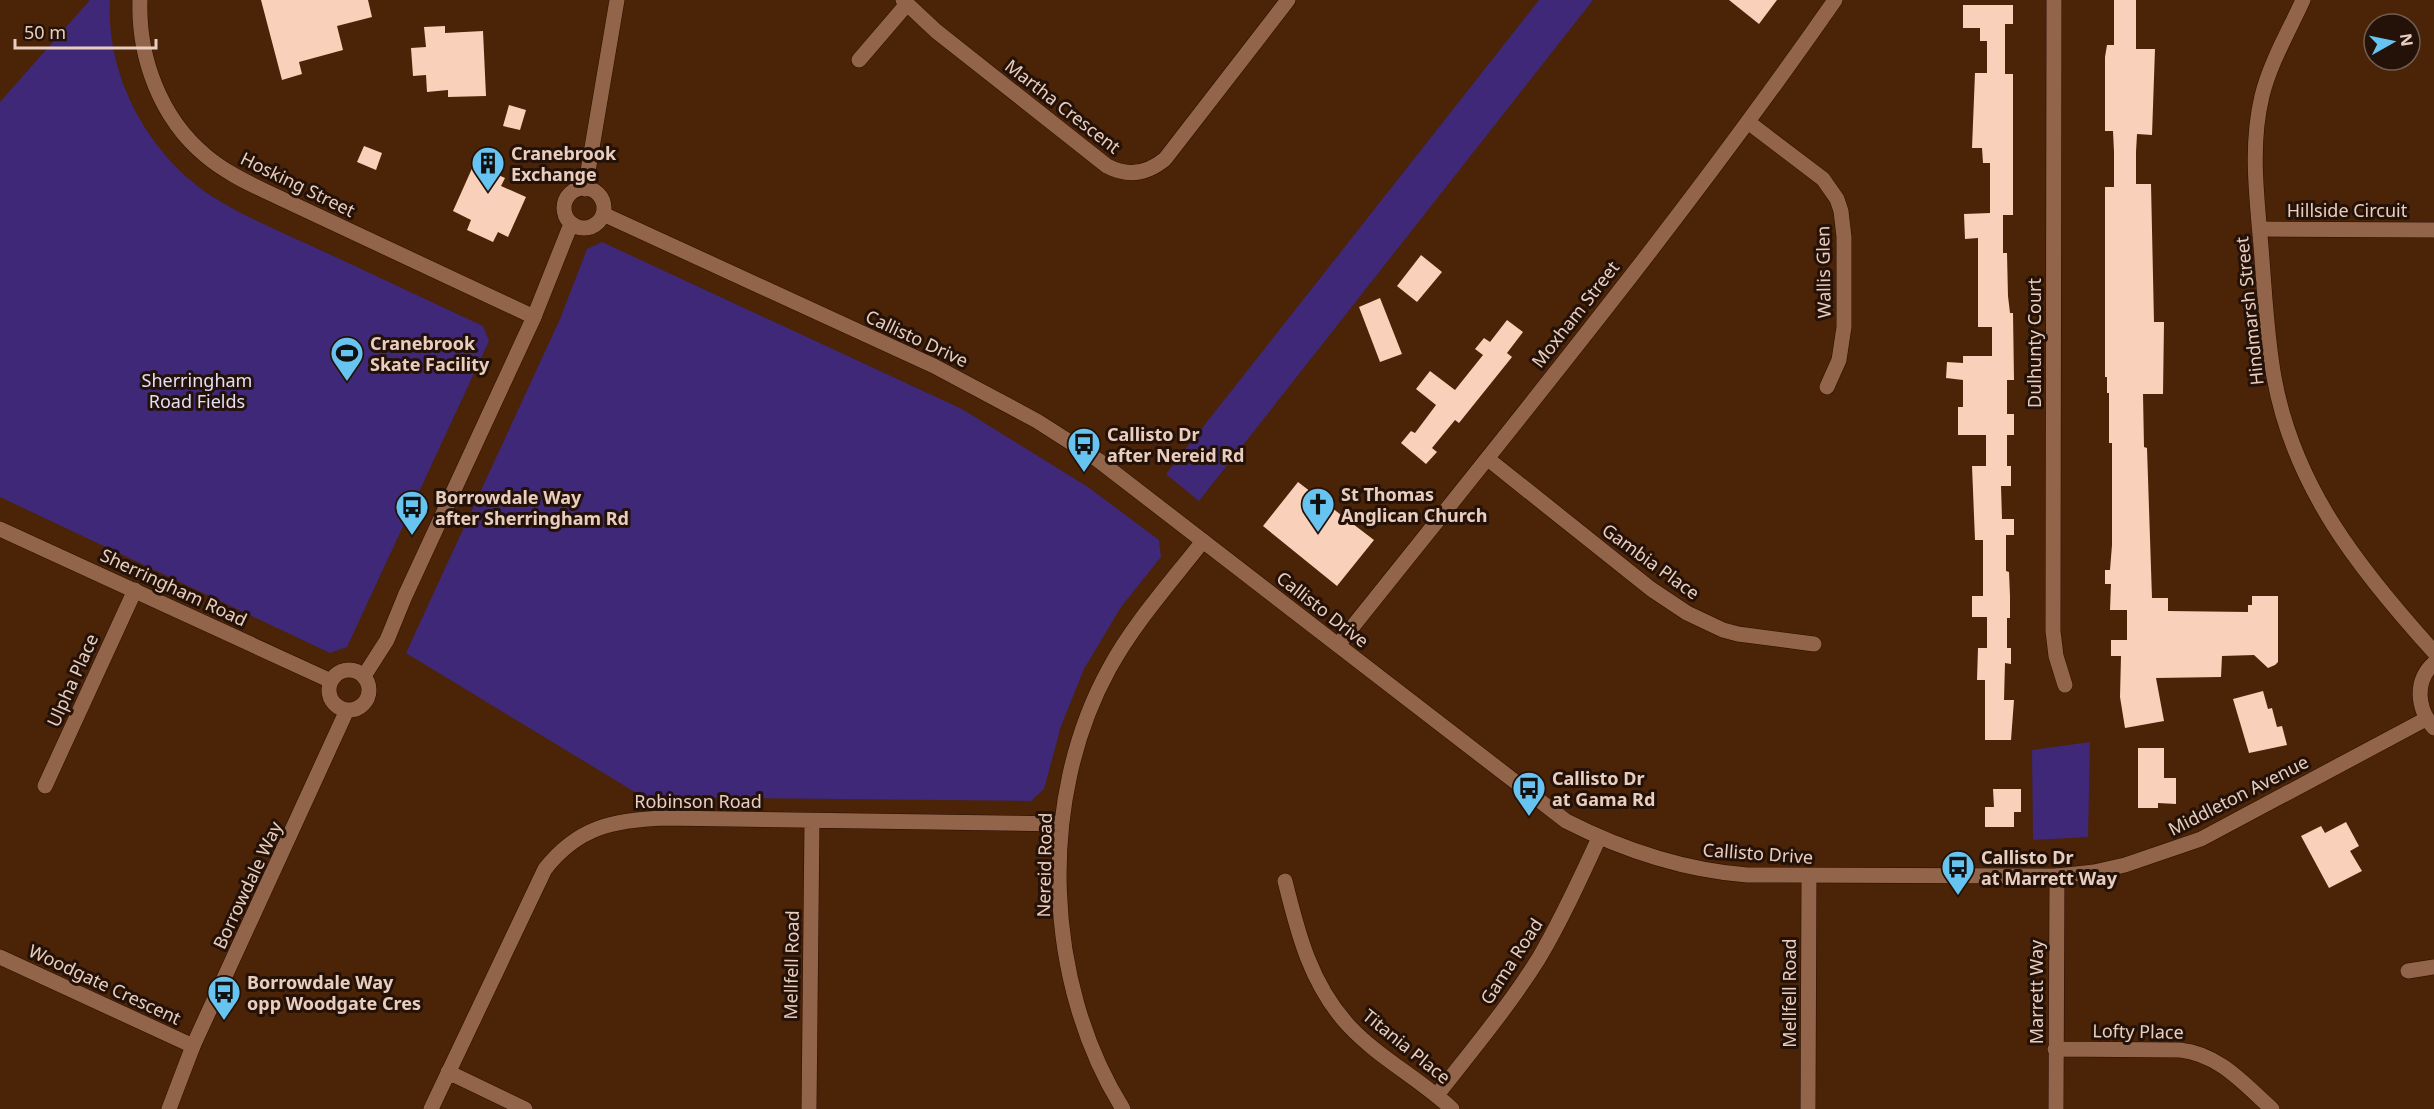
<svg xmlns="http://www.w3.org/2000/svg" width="2434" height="1109" viewBox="0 0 2434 1109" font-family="'Noto Sans',sans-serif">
  <rect width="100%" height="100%" fill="#4b2307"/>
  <path fill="#3e2877" d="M90,0H110C106,77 148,154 213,197C248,219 289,235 327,253C379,277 431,302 483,326L489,341L347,647L330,653L0,497V102Z
    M1539,0H1593L1199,501L1166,474Z
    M602,242L962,409L1088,487L1159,540L1161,557L1121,607L1084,669L1061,726L1044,789L1031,801L643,797L406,653L560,319L587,249Z
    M2090,742L2088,837L2033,840L2032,750Z"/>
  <path fill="#f9d0b9" d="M261,0H368L372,17L337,26L343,50L299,62L302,74L282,80Z
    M1729,0H1777L1759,24Z
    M2114,0H2136V49H2155L2152,135L2137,134L2136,152V184H2151L2154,322H2164L2163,394H2143L2144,447L2147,448L2152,598H2168V611L2248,612V605H2252V596H2278V662L2275,665L2268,668L2254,655L2222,656L2221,677L2156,678L2164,721L2125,728L2120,697L2121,656H2111V640H2127V610H2110L2111,584H2105V570H2110L2112,545V443H2109V393H2107V377H2105V187H2114V152L2113,131H2105V57L2107,45H2114Z
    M1963,5H2013V24H2005V74H2013V215H2003V253H2007L2008,296L2010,313H2013L2014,380H2007V414H2014V435H2007V466H2011V486H2001L2002,519H2014V535H2006V571L2009,572L2010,596V618H2007V648H2011V664L2005,663L2004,700H2014L2011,740H1985V680H1977L1978,648H1987V617H1972V596H1983V540H1975L1972,466H1986V435H1958V407H1963V380L1946,378L1947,362L1963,363V356H1992V327H1978V238L1965,239L1964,214L1990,213V163H1983L1982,148H1972L1975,73H1987V41H1980V28H1963Z
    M445,26V33L483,31L486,96L448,97V90L427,92L426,75L413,76L411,48L426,47L424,27Z
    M509,105L526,110L520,130L503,126Z
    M364,146L382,153L376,170L357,162Z
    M474,164L505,178L501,186L526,197L508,237L498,232L493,242L467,230L471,220L453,211Z
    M1421,255L1442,272L1417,302L1397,286Z
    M1380,298L1402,354L1380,362L1359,307Z
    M1507,320L1523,332L1507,353L1512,357L1459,423L1455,420L1432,448L1437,452L1426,464L1401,443L1411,431L1415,433L1436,405L1416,389L1430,371L1455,390L1483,355L1475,349L1484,338L1490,342Z
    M1298,482L1374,540L1337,586L1263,526Z
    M2263,691L2268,709L2272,708L2277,727L2282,726L2287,745L2249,753L2233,699Z
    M2138,748H2164V778H2176V804L2158,803V808H2138Z
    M1993,789H2021V812H2014V827H1985V807H1994Z
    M2346,822L2359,846L2350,851L2362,871L2329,888L2301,836L2321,826L2325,833Z"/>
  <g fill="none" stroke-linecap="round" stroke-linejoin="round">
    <defs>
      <path id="street" d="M140,0C138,57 160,118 206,156C224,171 244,181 265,191L534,317
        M903,0L936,31L1107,166C1128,177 1147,174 1165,159L1288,0
        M2054,0L2053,631L2056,656L2065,685
        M859,60L907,4
        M1748,122L1823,179L1837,199L1841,211L1844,237V327L1839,360L1827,387
        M2260,229L2434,230
        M1488,459L1651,589L1687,613L1723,630L1738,634L1814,644
        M1338,645C1507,433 1680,223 1835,0
        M45,786L135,590
        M1285,881C1298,934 1311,985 1349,1026C1379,1058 1420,1079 1452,1109
        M0,957L193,1046
        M2408,971L2434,967
        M2055,1049L2180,1050C2219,1054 2244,1084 2272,1109
        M448,1072L525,1109
        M1437,1095C1472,1050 1509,1006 1539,958C1562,919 1580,879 1599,838
        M431,1109L545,869C578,827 613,820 665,818L1061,824
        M809,1109L812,821
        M1123,1109C1044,983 1037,800 1109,669C1134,623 1171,582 1203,541
        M1808,1109L1809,876
        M2056,1109L2057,876"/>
      <path id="secondary" d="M2303,0C2289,31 2270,63 2262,96C2249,150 2258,204 2262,259C2265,298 2267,338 2274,377C2294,488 2360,570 2434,652
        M564 208a20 20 0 1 1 40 0a20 20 0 1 1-40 0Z
        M585,189L617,0
        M603,214L934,366L1037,421L1098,460L1566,821C1623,850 1683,870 1747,875L2057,876L2094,872L2125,865L2201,839L2426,719
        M0,529L331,681
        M2434,663C2414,681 2417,709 2434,728
        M329 690a20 20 0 1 1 40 0a20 20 0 1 1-40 0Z
        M364,676L387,640L405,596L534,317L571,224
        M169,1109L193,1046L347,710"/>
    </defs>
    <use href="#street" stroke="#2b0e00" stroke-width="16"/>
    <use href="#secondary" stroke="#2b0e00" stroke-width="16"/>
    <use href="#street" stroke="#926449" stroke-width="15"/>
    <use href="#secondary" stroke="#926449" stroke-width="15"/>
  </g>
  <defs>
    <symbol id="building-pin" viewBox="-11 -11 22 30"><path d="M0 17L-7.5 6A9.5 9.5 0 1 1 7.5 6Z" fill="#67c4f0" stroke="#241208"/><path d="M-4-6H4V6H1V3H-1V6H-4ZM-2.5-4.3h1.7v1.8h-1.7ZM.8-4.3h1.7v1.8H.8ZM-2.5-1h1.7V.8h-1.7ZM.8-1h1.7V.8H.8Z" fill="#111"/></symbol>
    <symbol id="stadium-pin" viewBox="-11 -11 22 30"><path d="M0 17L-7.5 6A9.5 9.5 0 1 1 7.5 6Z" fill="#67c4f0" stroke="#241208"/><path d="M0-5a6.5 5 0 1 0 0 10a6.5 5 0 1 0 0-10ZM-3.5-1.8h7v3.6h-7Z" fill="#111"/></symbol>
    <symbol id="bus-pin" viewBox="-11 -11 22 30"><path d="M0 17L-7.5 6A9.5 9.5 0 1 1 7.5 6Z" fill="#67c4f0" stroke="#241208"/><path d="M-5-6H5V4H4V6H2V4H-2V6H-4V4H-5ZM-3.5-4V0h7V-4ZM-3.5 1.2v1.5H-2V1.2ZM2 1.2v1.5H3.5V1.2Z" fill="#111"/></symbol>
    <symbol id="church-pin" viewBox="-11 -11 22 30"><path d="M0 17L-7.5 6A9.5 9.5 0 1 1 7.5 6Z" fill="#67c4f0" stroke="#241208"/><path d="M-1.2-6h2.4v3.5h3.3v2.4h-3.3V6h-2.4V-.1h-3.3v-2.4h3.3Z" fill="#111"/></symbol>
  </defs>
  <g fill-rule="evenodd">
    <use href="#building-pin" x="469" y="144" width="38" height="52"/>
    <use href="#stadium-pin" x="328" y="334" width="38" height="52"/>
    <use href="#bus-pin" x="1065" y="425" width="38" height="52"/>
    <use href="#church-pin" x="1299" y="485" width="38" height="52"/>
    <use href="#bus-pin" x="393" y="488" width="38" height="52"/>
    <use href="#bus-pin" x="1510" y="769" width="38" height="52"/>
    <use href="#bus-pin" x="1939" y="848" width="38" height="52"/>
    <use href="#bus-pin" x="205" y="973" width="38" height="52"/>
  </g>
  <g text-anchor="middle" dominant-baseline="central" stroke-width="6" stroke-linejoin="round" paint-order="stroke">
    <g font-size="18" fill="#e9cec0" stroke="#241208">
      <text transform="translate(1063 106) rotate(38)">Martha Crescent</text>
      <text transform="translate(298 184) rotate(26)">Hosking Street</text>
      <text x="2347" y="210">Hillside Circuit</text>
      <text transform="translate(1823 272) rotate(-91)">Wallis Glen</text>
      <text transform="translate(2249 311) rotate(-96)">Hindmarsh Street</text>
      <text transform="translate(1575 314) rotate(-52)">Moxham Street</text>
      <text transform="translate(917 338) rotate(25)">Callisto Drive</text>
      <text transform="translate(2034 343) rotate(-90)">Dulhunty Court</text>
      <text transform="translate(1651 561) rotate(36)">Gambia Place</text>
      <text transform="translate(174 587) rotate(25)">Sherringham Road</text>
      <text transform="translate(1323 609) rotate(38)">Callisto Drive</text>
      <text transform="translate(72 680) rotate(-66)">Ulpha Place</text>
      <text transform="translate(2238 795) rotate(-27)">Middleton Avenue</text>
      <text x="698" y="801">Robinson Road</text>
      <text transform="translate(1758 853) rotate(4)">Callisto Drive</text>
      <text transform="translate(1044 865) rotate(-89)">Nereid Road</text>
      <text transform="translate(247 885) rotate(-65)">Borrowdale Way</text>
      <text transform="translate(1511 961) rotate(-57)">Gama Road</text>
      <text transform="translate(791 965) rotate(-89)">Mellfell Road</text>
      <text transform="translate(105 984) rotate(25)">Woodgate Crescent</text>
      <text transform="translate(2036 992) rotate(-90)">Marrett Way</text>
      <text transform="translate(1789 993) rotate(-90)">Mellfell Road</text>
      <text transform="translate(2138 1031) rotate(1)">Lofty Place</text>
      <text transform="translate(1407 1046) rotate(39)">Titania Place</text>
    </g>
    <g font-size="18" font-weight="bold" fill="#e9cec0" stroke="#241208" text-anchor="start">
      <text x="511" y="153">Cranebrook<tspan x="511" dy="21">Exchange</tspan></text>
      <text x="370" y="343">Cranebrook<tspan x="370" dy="21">Skate Facility</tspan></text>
      <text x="1107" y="434">Callisto Dr<tspan x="1107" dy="21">after Nereid Rd</tspan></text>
      <text x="1341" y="494">St Thomas<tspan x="1341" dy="21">Anglican Church</tspan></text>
      <text x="435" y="497">Borrowdale Way<tspan x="435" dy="21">after Sherringham Rd</tspan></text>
      <text x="1552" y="778">Callisto Dr<tspan x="1552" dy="21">at Gama Rd</tspan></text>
      <text x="1981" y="857">Callisto Dr<tspan x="1981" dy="21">at Marrett Way</tspan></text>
      <text x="247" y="982">Borrowdale Way<tspan x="247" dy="21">opp Woodgate Cres</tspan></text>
    </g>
    <g font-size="18" fill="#e2dff8" stroke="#241208">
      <text x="197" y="380">Sherringham<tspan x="197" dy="21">Road Fields</tspan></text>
    </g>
  </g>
  <g transform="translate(2392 42) rotate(81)"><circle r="28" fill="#241208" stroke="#735d52" stroke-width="1.5"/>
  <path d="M0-4.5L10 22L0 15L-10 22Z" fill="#67c4f0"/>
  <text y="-9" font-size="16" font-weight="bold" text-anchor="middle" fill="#e9cec0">N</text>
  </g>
  <path d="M15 39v9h141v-9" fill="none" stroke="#e9cec0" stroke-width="3"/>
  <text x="24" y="39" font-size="18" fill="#e9cec0" stroke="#241208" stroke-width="4.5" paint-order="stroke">50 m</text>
</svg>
